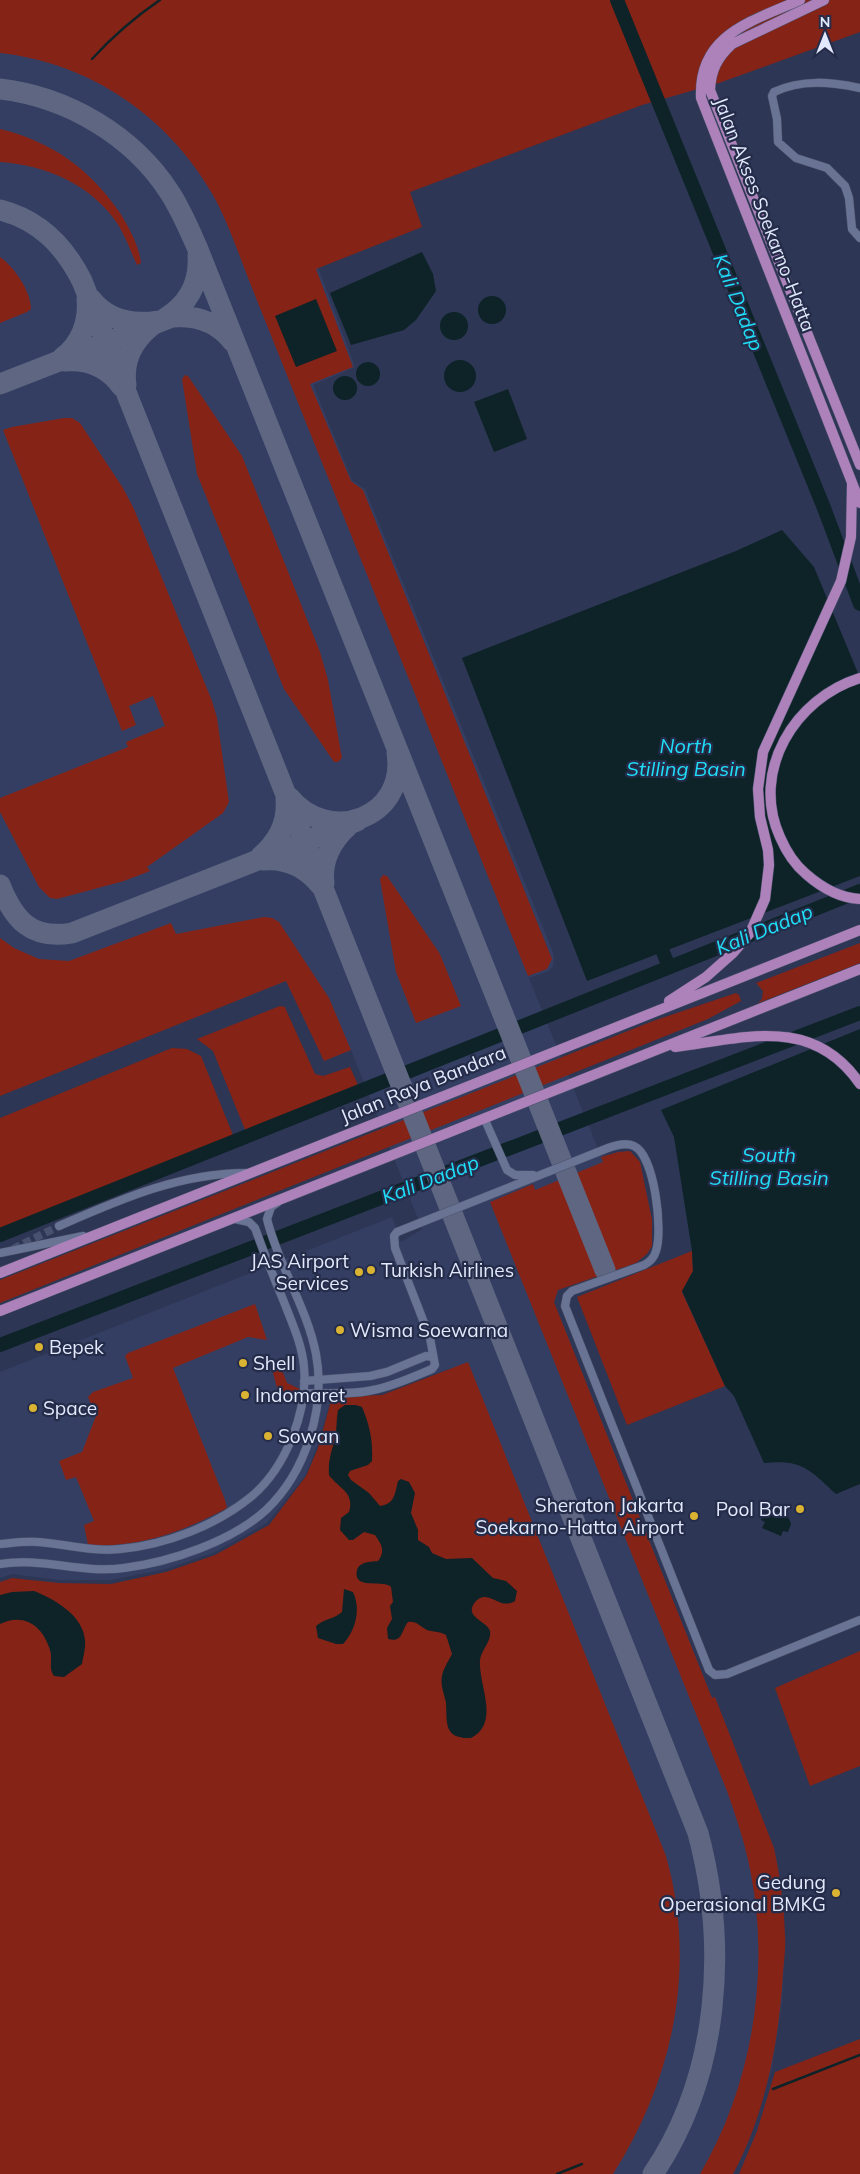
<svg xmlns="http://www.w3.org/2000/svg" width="860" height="2174" viewBox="0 0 860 2174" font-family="Mulish,sans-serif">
  <rect width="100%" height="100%" fill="#2d3654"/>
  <path fill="#333e62" d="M0,0L305,232L355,367L313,385L352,480L365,489L553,952L554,959L553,966L549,971L529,978L601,1156L618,1152L630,1151L640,1162L652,1220V1246L647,1254L636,1263L558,1290L554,1302L712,1698L715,1697L774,1848L778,1867L785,1936L782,2002L772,2067L753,2130L733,2174H570L452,1368L382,1393L332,1396L317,1447L305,1476L267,1523L215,1552L166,1569L111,1580H59L12,1574L0,1578V1372L392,1217L401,1242L422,1229L351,1050L324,1061L286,981L19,1088L0,1038Z"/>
  <path fill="#862317" d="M0,0H860V32L719,83L642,105L410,192L422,227L316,269L353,367L310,384L351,481L363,490L552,959L547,969L528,976L254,293C241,261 230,226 213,195C168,116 90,63 0,53Z
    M0,129C53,142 90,169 120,213C129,227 139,246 141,263L137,265C131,252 126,238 119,226C93,185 46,165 0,162Z
    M0,257C14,267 31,291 31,309L27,312L0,323Z
    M185,375L188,376L242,456L320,652L328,680L342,758L338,762H334L284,689L197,474L182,379Z
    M64,418H72L80,423L123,488L134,509L212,701L217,718L229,802L223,813L147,867L150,871L124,881L57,899L50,898L39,887L0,812V798L128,747L126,742L165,726L153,696L129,706L136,725L122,731L3,430L12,427Z
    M383,875L387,876L440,954L461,1006L416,1023L396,972L380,879Z
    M264,917L272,918L279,922L329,998L351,1050L324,1061L286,981L0,1096V938L14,948L39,959L69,961L171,923L176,934Z
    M860,943V963L758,1003L762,999L763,991L756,983Z
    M736,993L739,995L741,1001L708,1019L0,1303V1280L653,1021Z
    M280,1006L285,1007L287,1012L315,1074L323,1076L350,1067L362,1094L248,1137L213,1051L197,1039Z
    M172,1048L187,1049L201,1056L233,1135L0,1229V1118Z
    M630,1151L640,1162L652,1220V1246L647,1254L636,1263L558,1290L554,1302L712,1698L715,1697L774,1848C780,1876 784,1906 785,1935C786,1947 784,1960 783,1973C779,2041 766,2113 733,2174H700C754,2082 772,1965 748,1860C743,1837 735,1814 727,1791L490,1202L533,1184L535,1190L603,1162L601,1157L618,1152Z
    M692,1251L693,1271L682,1292L725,1386L627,1425L577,1297Z
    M255,1304L267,1340L248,1337L173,1368L225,1500L227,1508C182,1532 140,1548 88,1545L84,1525L94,1521L76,1477L66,1480L59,1461L82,1452L96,1416L88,1397L93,1392L133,1378L125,1356L128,1353Z
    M276,1362L280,1365L287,1383L300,1389V1397L293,1399L278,1392L271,1365Z
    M468,1362L666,1856C697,1966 674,2078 613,2174H0V1582L12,1578L59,1583L111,1584L166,1572L215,1555L269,1525L306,1476L318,1448L332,1397L382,1395Z
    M860,1651V1766L810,1786L775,1688Z
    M860,2039V2174H739L757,2131L775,2072Z"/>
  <path fill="#0d2327" d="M422,252L433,274L436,291L416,320L404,330L351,345L330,293Z
    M478 310a14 14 0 1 1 28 0a14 14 0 1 1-28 0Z
    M316,299L337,351L296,367L275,316Z
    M440 326a14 14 0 1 1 28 0a14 14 0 1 1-28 0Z
    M444 376a16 16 0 1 1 32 0a16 16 0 1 1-32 0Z
    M356 374a12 12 0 1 1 24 0a12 12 0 1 1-24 0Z
    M333 388a12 12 0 1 1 24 0a12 12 0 1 1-24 0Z
    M508,389L527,439L494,452L474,402Z
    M782,530L814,567L860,678V876L587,981L462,658L736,551Z
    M860,1029V1484L836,1494C809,1469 802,1459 764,1463L734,1396L725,1386L682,1291L693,1271L692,1251L674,1137L661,1110Z
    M345,1405H356L362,1407C370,1426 373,1441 372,1461L368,1465L350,1471L348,1475L351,1480L369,1493L380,1506C395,1504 395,1493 398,1481L401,1479L409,1482L415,1493L411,1513L418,1530V1540L429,1547L432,1553L446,1559L472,1558L493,1578L506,1581L517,1591L515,1601C500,1611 488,1588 476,1601C462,1617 487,1621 490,1631C492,1641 481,1650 480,1660C478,1685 501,1722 471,1738C444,1739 447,1724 446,1703C444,1692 439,1684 443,1672C445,1666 449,1660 452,1654L446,1635C439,1631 433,1632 427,1630C419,1626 417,1621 408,1622C401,1631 403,1643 388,1639L387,1628L392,1619L390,1606L393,1602L391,1587C384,1579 352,1591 357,1570C360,1561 371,1562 378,1561C386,1550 381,1544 375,1535L364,1532L353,1540H349L340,1530L341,1518L349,1512C355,1492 339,1489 329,1475C328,1462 331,1452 335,1439C337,1430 336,1420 338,1410Z
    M768,1509C779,1509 788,1512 791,1524L788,1532L783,1531L781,1536L762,1528L765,1522L761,1520L764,1511Z
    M344,1589L353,1592C361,1609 356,1630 343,1644H336L318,1638L316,1626C324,1619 334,1619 342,1612Z
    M34,1591C54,1599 83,1615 85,1640C86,1648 83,1657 82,1664L64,1677L54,1676C48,1668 53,1660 50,1650C43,1626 24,1612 0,1624V1595L12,1592Z"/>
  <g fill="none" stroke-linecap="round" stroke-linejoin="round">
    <path stroke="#0d2327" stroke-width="2.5" d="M92,59C112,37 135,17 160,0
      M773,2089L860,2055
      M557,2174L582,2164"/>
    <path stroke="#0d2327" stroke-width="14" d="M617,0L824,508L860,604
      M663,952L669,967
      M0,1235L860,891
      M0,1345L860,1013"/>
    <path stroke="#5e6681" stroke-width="21" d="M0,89C67,97 133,135 170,193C181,210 189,229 197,247L605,1270
      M0,210C39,220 64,245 82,281L698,1833C728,1945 720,2075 653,2174
      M91,299C108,321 133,325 158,321C136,336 122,357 126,385
      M164,319C188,305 200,283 198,255
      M62,358C81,344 89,322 87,299
      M64,361C87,359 108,367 122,387
      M0,384L172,317C197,315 218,322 233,342
      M289,797C329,846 407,818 397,753
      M260,857C278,842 288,823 286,799
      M263,860C286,858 306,867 321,886
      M324,883C321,861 332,840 348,826
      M0,885C14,920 31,940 72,933L357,821"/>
    <path stroke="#48516d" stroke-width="8" stroke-dasharray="8 4" stroke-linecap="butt" d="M13,1249L59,1226"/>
    <defs>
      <path id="minor" d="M860,88C830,82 802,79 774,92L772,96L777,119L778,142L796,158L827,168L845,186L849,198L852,229L860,238
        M485,1120L507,1170L515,1175H533
        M59,1226C119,1200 179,1173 246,1173
        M0,1253L83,1236
        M304,1381L370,1376L387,1372L426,1356L433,1357
        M304,1393C327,1393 351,1395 373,1390C394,1386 413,1377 432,1369L435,1365L430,1338L395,1248L394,1236L397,1232L608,1148C616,1145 626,1142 634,1146C655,1156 663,1231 656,1251C654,1258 650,1262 644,1265L572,1291L567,1296L565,1306L709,1670L715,1675L727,1674L860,1620
        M0,1544C12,1543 25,1541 38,1542C65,1544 92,1552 120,1549C166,1545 217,1525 252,1496C286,1467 308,1411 304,1367C302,1344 292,1323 284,1302C274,1278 264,1253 255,1228L249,1222L235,1219
        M0,1564C42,1557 82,1574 124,1568C170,1562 231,1542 266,1510C306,1472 326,1408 316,1354C307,1307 278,1265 267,1219L271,1207L277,1203"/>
      <path id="major" d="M800,0C753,21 698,34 701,98L860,503
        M824,0L732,44C717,58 711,70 710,90L860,465
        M860,678C795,698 750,771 780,837C786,851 794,864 806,874C822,888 839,898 860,899
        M669,1001L706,977L733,953L750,933L765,899L769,865L768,850L760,817L758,789L763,752L841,581L851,537L852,484
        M675,1047C744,1038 813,1015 860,1084
        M0,1273L860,930
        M0,1311L860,969"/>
    </defs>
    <use href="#minor" stroke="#4b526c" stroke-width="9"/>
    <use href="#major" stroke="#4b526c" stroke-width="11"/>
    <use href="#minor" stroke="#697495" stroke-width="8"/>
    <use href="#major" stroke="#ad81ba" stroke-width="10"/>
  </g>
  <g fill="#dbb333" stroke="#242c49" stroke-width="2">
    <circle cx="371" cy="1270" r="5"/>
    <circle cx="359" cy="1272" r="5"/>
    <circle cx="340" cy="1330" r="5"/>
    <circle cx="39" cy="1347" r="5"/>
    <circle cx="243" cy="1363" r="5"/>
    <circle cx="245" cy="1395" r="5"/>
    <circle cx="33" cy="1408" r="5"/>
    <circle cx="268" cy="1436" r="5"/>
    <circle cx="800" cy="1509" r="5"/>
    <circle cx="694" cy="1516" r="5"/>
    <circle cx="836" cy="1893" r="5"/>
  </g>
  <g text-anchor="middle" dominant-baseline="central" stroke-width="4.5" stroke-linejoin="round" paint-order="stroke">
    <g font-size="19" fill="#e2e9fc" stroke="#242c49">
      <text transform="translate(765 214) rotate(69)">Jalan Akses Soekarno-Hatta</text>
      <text transform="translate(423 1084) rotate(-22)">Jalan Raya Bandara</text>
    </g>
    <g font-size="19" fill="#e2e9fc" stroke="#242c49" text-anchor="start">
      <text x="349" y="1261" text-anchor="end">JAS Airport<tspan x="349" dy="22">Services</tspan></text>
      <text x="381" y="1270">Turkish Airlines</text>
      <text x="350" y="1330">Wisma Soewarna</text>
      <text x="49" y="1347">Bepek</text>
      <text x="253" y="1363">Shell</text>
      <text x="255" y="1395">Indomaret</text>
      <text x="43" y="1408">Space</text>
      <text x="278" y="1436">Sowan</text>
      <text x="684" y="1505" text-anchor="end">Sheraton Jakarta<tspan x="684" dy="22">Soekarno-Hatta Airport</tspan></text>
      <text x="790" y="1509" text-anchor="end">Pool Bar</text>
      <text x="826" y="1882" text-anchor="end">Gedung<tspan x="826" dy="22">Operasional BMKG</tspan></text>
    </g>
    <g font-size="20" font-style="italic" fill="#20def8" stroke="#242c49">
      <text transform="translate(739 302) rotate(68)">Kali Dadap</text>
      <text x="686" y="745">North<tspan x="686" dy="23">Stilling Basin</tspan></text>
      <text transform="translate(764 929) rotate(-22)">Kali Dadap</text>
      <text x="769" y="1154">South<tspan x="769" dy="23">Stilling Basin</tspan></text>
      <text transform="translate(430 1179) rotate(-21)">Kali Dadap</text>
    </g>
  </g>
  <g transform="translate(825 35)" stroke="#242c49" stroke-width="4" paint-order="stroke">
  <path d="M0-4L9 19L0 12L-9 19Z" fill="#e2e9fc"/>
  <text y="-8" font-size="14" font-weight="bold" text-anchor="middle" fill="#e2e9fc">N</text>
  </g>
</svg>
